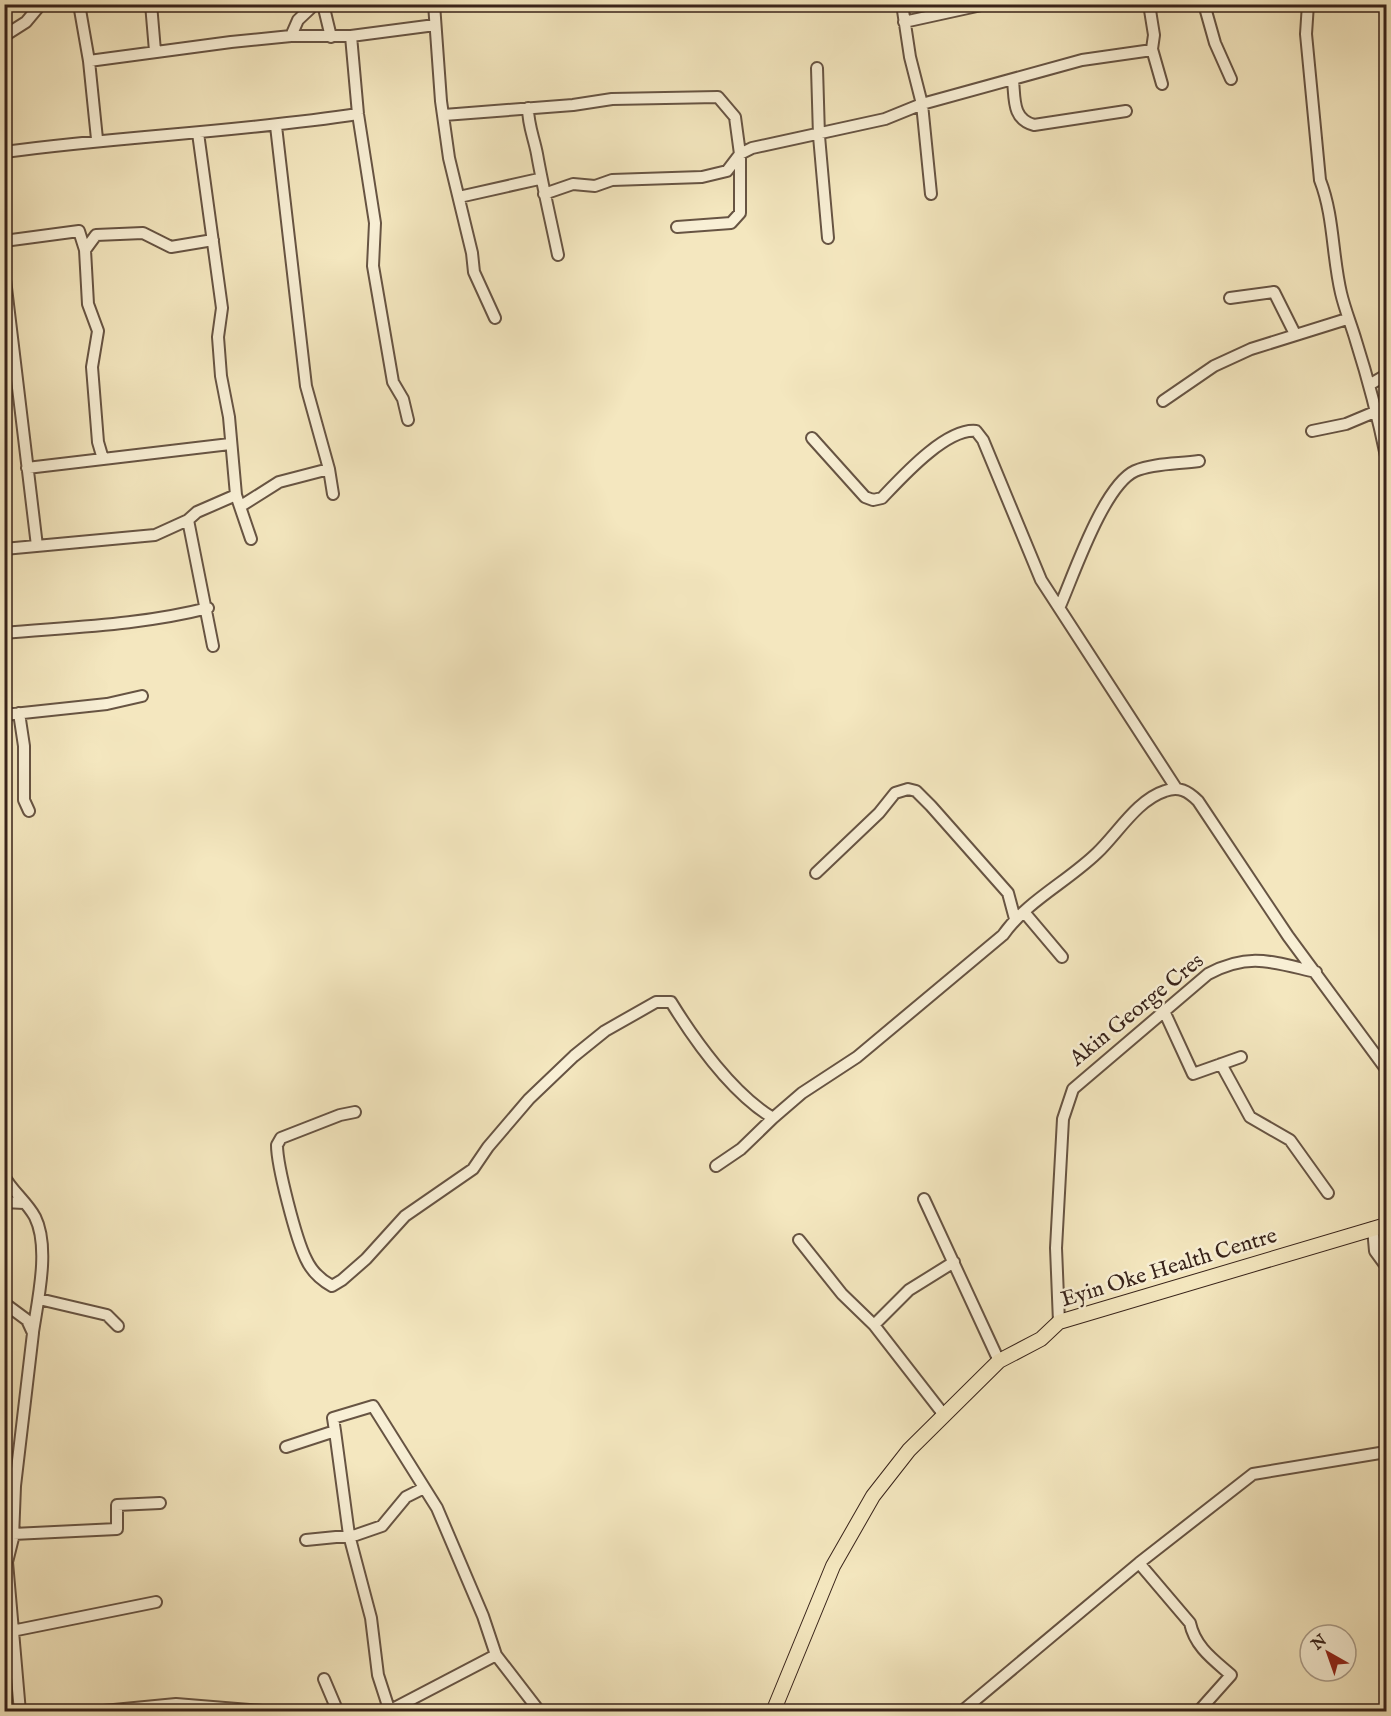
<svg xmlns="http://www.w3.org/2000/svg" width="1391" height="1716" viewBox="0 0 1391 1716" font-family="'IM FELL English',serif">
  <rect width="100%" height="100%" fill="#f4e7bf"/>
  <filter id="stains"><feTurbulence type="fractalNoise" baseFrequency=".00333" numOctaves="4"/><feColorMatrix values="0 0 0 0 .2 0 0 0 0 .09 0 0 0 0 .02 0 0 0 .5 -.17"/></filter>
  <radialGradient id="worn" r=".72"><stop offset=".6" stop-color="#630" stop-opacity="0"/><stop offset="1" stop-color="#630" stop-opacity=".3"/></radialGradient>
  <g fill="none" stroke-linecap="round" stroke-linejoin="round">
    <defs>
      <path id="minor" d="M79,4L89,61L97,139
        M151,4L155,51
        M323,4L331,37
        M434,4L441,101L449,158L472,253L474,272L495,318
        M902,4L910,57L922,104L931,194
        M1149,4L1154,35L1152,49L1162,84
        M1204,4L1215,43L1231,79
        M1308,4L1306,34L1320,180C1334,216 1332,255 1341,293C1345,310 1351,324 1356,341C1368,379 1378,417 1386,456
        M904,22L986,4
        M4,36L26,22L41,4
        M291,36L298,20L315,4
        M351,36L358,114L375,223L373,266L393,382L403,399L408,420
        M89,61L231,42L291,36H351L435,25
        M817,68L819,136L828,238
        M1013,80C1015,99 1012,119 1034,125L1126,111
        M528,108C528,125 534,138 537,154C543,188 551,221 558,255
        M444,115L573,105L612,99L718,97L735,117L740,154V213L731,223L677,227
        M276,126L306,386L329,469L333,494
        M198,133L222,308L218,337L221,376L229,417L236,495L251,539
        M4,152C122,136 240,132 358,114
        M544,194L573,184L595,186L612,180L702,177L727,171L740,154L752,148L885,119L922,104L1082,60L1152,50
        M459,197L539,179
        M4,241L79,231L85,250L88,304L98,331L92,367L98,442L103,459
        M85,250L96,235L143,233L171,247L213,240
        M4,271L37,546
        M1230,298L1274,292L1295,334
        M1369,385L1386,375
        M1163,401L1214,366L1251,349L1347,319
        M1312,431L1346,424L1377,411
        M812,438L865,497L873,500L882,498C902,477 946,428 976,431L983,440L1041,580L1176,788
        M27,468L230,444
        M241,506L279,482L329,469
        M188,520L213,646
        M4,549L155,535L188,520L197,512L236,495
        M1060,606C1074,574 1104,485 1135,471C1154,463 1179,464 1199,461
        M4,633C72,627 142,625 208,608
        M19,713L24,746V800L29,811
        M4,715L107,704L142,696
        M816,873L879,813L895,793L908,789L916,791L931,806L1008,893L1015,919
        M1024,912L1062,957
        M1164,1011L1193,1074L1241,1057
        M1221,1064L1250,1117L1290,1140L1328,1193
        M355,1112L340,1115L281,1138L277,1145C277,1166 296,1239 306,1259C311,1270 321,1280 332,1286L342,1280L366,1259L405,1216L473,1169L488,1147L529,1099L574,1056L605,1031L656,1002H671C695,1041 733,1094 773,1118L802,1093L857,1057L1003,935C1027,901 1067,882 1097,853C1118,833 1137,800 1165,791C1179,786 1188,791 1198,801L1288,936L1386,1069
        M716,1166L741,1149L773,1118
        M4,1176C12,1191 27,1202 35,1217C50,1247 38,1299 33,1332
        M924,1199L999,1361
        M4,1202L24,1203
        M1373,1228L1375,1251L1386,1266
        M799,1240L842,1294L874,1325L944,1415
        M39,1299L107,1315L118,1326
        M4,1303L27,1320L33,1333L15,1486L13,1538L7,1562L20,1712
        M1059,1322L1056,1248L1063,1119L1073,1089L1208,974C1250,952 1272,962 1316,972
        M874,1325L909,1290L954,1262
        M335,1431L349,1535L371,1618L378,1675L389,1709
        M286,1447L335,1431L333,1418L373,1406L437,1508L483,1616L496,1655L540,1712
        M13,1534L117,1529V1505L160,1503
        M306,1540L356,1535L382,1526L406,1497L424,1488
        M1139,1563L1190,1623C1195,1647 1214,1660 1231,1675L1198,1712
        M12,1631L156,1602
        M324,1679L338,1712
        M93,1712L176,1704L275,1712
        M387,1712L496,1655
        M961,1712L1139,1563L1253,1474L1386,1452"/>
      <path id="major" d="M773,1712L833,1566L873,1496L909,1450L999,1361L1041,1339L1059,1322L1386,1225"/>
    </defs>
    <use href="#minor" stroke="#675443" stroke-width="14"/>
    <use href="#major" stroke="#38231a" stroke-width="16"/>
    <use href="#minor" stroke="#f8efd5" stroke-width="10"/>
    <use href="#major" stroke="#f4e7bf" stroke-width="14"/>
  </g>
  <g text-anchor="middle" dominant-baseline="central" stroke-width="5" stroke-linejoin="round" paint-order="stroke">
    <g font-size="22" fill="#38231a" stroke="#f8efd5">
      <text transform="translate(1137 1010) rotate(-39)">Akin George Cres</text>
      <text transform="translate(1169 1268) rotate(-17)">Eyin Oke Health Centre</text>
    </g>
  </g>
  <rect width="1391" height="1716" fill="none" stroke="#f4e7bf" stroke-width="24"/>
  <rect x="6" y="6" width="1379" height="1704" fill="none" stroke="#38231a" stroke-width="3"/>
  <rect x="12" y="12" width="1367" height="1692" fill="none" stroke="#38231a" stroke-width="1.5"/>
  <g transform="translate(1328 1653) rotate(320)"><circle r="28" fill="#f8efd5" stroke="#ab9d8a" stroke-width="1.5"/>
  <path d="M0-4.5L10 22L0 15L-10 22Z" fill="#8f2418"/>
  <text y="-9" font-size="16" font-weight="bold" text-anchor="middle" fill="#38231a">N</text>
  </g>
  <rect width="100%" height="100%" filter="url(#stains)"/>
  <rect width="100%" height="100%" fill="url(#worn)"/>
</svg>
